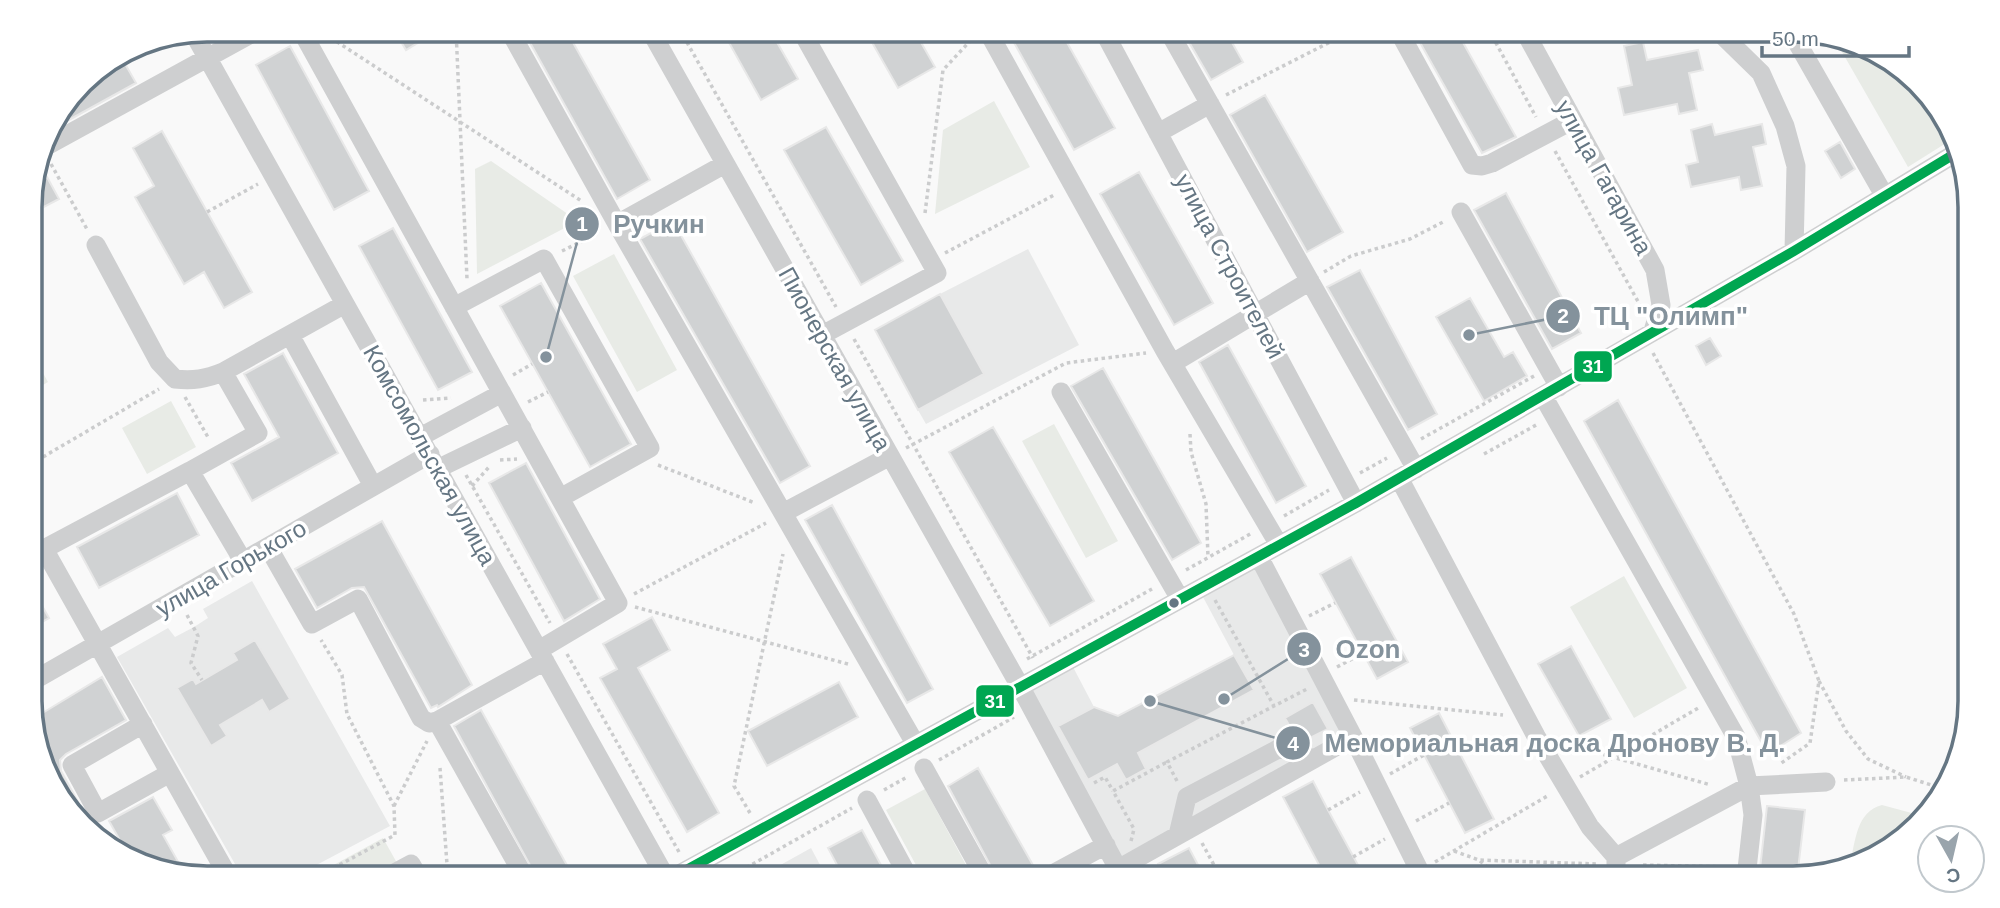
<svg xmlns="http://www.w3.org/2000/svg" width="2000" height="908" viewBox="0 0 2000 908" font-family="Arial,sans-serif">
  <rect width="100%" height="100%" fill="#f9f9f9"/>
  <path fill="#e8e9e9" d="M1028,249L1079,345L926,424L918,410L984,374L940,294Z
    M1258,567L1353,747L1128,873L1030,690L1073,667L1094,707L1118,716L1234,655L1203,597Z
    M252,581L390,826L292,878H243L117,657L168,628L175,637L194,627L208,618L203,609Z
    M811,848L827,878H757Z"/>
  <path fill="#e8ebe6" d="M1834,38L1861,43L1934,99L1951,140L1908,167Z
    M994,101L1030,167L935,214L943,130Z
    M491,161L578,221L477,274L475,169Z
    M614,254L677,370L637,392L573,276Z
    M34,357L48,382L31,392V358Z
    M171,401L196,447L147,474L122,428Z
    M1054,424L1118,541L1086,558L1022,441Z
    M1624,576L1687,688L1634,718L1570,607Z
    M925,789L973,878H923L886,810Z
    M1882,805L1919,815L1892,848L1850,862C1856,840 1856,812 1882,805Z
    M383,838L397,863L370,878H310Z"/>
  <path fill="#d0d2d3" stroke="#e8e8e8" stroke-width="2" d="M394,30H439L406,50Z
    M523,30H566L650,180L617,199Z
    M722,30H770L798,79L761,100Z
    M865,30H914L935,67L898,88Z
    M1007,30H1060L1115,128L1074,150Z
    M1182,30H1225L1243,62L1211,80Z
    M1413,30H1456L1516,137L1482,153Z
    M1643,42L1647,60L1698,50L1703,70L1689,73L1697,110L1679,114L1677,104L1624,115L1618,88L1632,85L1624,46Z
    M290,46L369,191L334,210L256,65Z
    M120,55L136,83L47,132L90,74Z
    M1265,95L1343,232L1307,252L1230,115Z
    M1712,124L1715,135L1762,124L1766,144L1753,147L1762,186L1741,190L1739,177L1691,187L1686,165L1698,162L1691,130Z
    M826,127L903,261L861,285L784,150Z
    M162,131L252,292L224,308L204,272L184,284L135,197L154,186L133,148Z
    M1840,142L1855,169L1841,178L1825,151Z
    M1139,172L1213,303L1174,325L1100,194Z
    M47,177L59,199L42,208L32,190L33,186Z
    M1506,193L1581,333L1552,349L1474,210Z
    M673,221L810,466L780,483L640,239Z
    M393,228L472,372L438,390L359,246Z
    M1360,270L1437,414L1408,430L1327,287Z
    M541,283L631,444L590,467L500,306Z
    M940,294L984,374L918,410L875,330Z
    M1470,298L1504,357L1513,352L1527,376L1484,401L1436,317Z
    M1710,338L1721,356L1706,365L1696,346Z
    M1228,345L1306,486L1276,503L1199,362Z
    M283,353L338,453L252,501L231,463L279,437L244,374Z
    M1103,368L1201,543L1172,560L1071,386Z
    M1618,400L1801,733L1768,754L1584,421Z
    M993,427L1094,601L1050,626L949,452Z
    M526,463L600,599L564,621L489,483Z
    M177,493L199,535L99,588L77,547Z
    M832,505L933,689L907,703L805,520Z
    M382,521L472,685L438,707L437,705L431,708L364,587L352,588L317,608L295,569Z
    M1351,557L1408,662L1377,679L1320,574Z
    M31,586L49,618L31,628Z
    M652,617L670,650L638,668L719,813L687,832L600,678L617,669L603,644Z
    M255,640L290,699L269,712L262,700L220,725L227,736L211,746L177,688L193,679L196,684L237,660L233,653Z
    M1571,646L1611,719L1579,736L1538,664Z
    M1234,655L1254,690L1138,753L1146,769L1126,780L1117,764L1088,780L1058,726L1094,707L1118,716Z
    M102,677L126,720L66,754L60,760L61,771L83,811L75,815L66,809L31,725V720Z
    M839,682L858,717L767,766L748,731Z
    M1313,702L1328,729L1302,742L1298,741L1285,718Z
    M481,710L574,878H537L454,726Z
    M1439,713L1494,819L1465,833L1410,728Z
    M978,768L1034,867L1015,878H997L948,786Z
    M1313,781L1328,810L1365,878H1326L1283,797Z
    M153,797L172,830L163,835L185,874L139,865L130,858L109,821Z
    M1767,806L1805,810L1797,878H1759Z
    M862,830L888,878H844L828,848Z
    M1189,848L1205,878H1166L1158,864Z"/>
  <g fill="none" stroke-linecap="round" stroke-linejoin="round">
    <path stroke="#cbcccd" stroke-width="3.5" stroke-dasharray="3.5 3.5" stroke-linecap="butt" d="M456,30L467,279
      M680,30L836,307
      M1489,30L1536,117
      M325,34L583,202
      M1226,95L1338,38
      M1555,151L1641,307
      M51,164L88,231
      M207,212L258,184
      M925,213L943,70L971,40
      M562,251L599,233
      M945,253L1056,194
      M1324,272L1351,256L1410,239L1445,221
      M854,339L1033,658
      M1653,353L1794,614L1819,681L1810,743L1780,764
      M513,375L532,364
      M185,397L209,439
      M423,400L451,398
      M528,402L548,392
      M1190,434L1191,452L1206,504L1208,557
      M1421,439L1534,376
      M906,448L1066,363L1146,353
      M1484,454L1538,424
      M500,460L517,459
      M31,464L159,389
      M658,465L755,503
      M1360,473L1387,458
      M466,475L550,623
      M472,486L489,467
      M1284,516L1329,490
      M1186,570L1252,533
      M634,594L766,523
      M1215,600L1274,706L1309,688
      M635,607L848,664
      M187,615L198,636L191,663L202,680
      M1309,616L1335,603
      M567,654L679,852
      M1027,659L1152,589
      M1337,667L1363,653
      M1819,681L1846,731L1868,759L1906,777
      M1354,700L1503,715
      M1563,743L1711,785
      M939,760L1014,717
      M440,768L448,878
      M1390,774L1424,755
      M1580,777L1700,707
      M1844,780L1906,777L1941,788
      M1177,781L1167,762L1274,706
      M1094,783L1105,777L1113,791
      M884,790L907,777
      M394,806L427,741
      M1328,810L1360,792
      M750,813L734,786L783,554
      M1416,821L1449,803
      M1131,841L1134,829L1113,791L1167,762
      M1202,843L1221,878
      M1454,851L1479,860L1597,864
      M1353,857L1385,839
      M1480,861L1500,878
      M1435,862L1549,795
      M1643,865L1730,867
      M315,878L395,835L394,806L347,714L342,675L321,640
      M634,878L641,874
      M728,878L852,808"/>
    <path stroke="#cecfd0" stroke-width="19" d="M301,30L618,603L539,650
      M509,30L617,224
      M650,30L1021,688L1123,878
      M801,30L937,273L822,335
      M987,30L1165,351L1279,545
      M1103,30L1356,503
      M1168,30L1416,469
      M1352,30H1355
      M1398,30L1472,165L1482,166L1492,163L1573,120
      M1524,30L1655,270L1661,305L1653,331
      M1717,30L1761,73L1785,126L1796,166L1794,251
      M1790,30L1884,195
      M193,32L666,878
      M1158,133L1210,104
      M43,148L258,30
      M725,164L617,224L916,745
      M1461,212L1559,387
      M96,245L159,362L175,379C193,381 206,379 223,372L345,304
      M454,307L544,259L650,448L560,498
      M290,335L373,486
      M1173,363L1310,281
      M223,372L258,433L190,471L243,561
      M1061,392L1180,599
      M1543,396L1736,737L1749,786L1616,857
      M420,437L502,393
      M437,469L522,428
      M1399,478L1536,736L1590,827L1616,857V878
      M783,513L890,456
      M268,547L312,624L358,599L421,718L429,723L437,721
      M44,549L190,471
      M31,556L44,549L229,878
      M1259,557L1353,737L1423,878
      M31,682L430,454
      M143,724L72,765L98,813L170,773
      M924,768L985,878
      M867,800L909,878
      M1178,835L1187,797L1280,748L1314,759
      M1118,869L1353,737
      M385,878L411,864L419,878
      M525,878L437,721L545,661
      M672,878L1356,503L1794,251L1956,153
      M1045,878L1106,845
      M1746,878L1753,815L1749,786L1826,782"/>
    <defs>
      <path id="bus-1" d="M672,878L1356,503L1794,251L1956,153"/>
    </defs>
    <use href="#bus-1" stroke="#fff" stroke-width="16"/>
    <use href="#bus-1" stroke="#00a651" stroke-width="10"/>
  </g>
  <circle fill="#657683" stroke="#fff" stroke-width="2.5" cx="1174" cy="603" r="6"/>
  <g text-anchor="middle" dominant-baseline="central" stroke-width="7" stroke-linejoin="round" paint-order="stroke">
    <g font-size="24" fill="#657683" stroke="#fff">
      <text transform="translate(1604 177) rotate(61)">улица Гагарина</text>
      <text transform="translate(1230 266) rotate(62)">улица Строителей</text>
      <text transform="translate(835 359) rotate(61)">Пионерская улица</text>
      <text transform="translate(430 455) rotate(61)">Комсомольская улица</text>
      <text transform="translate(231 568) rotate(-30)">улица Горького</text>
    </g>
  </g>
  <path d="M0 0H2000V908H0ZM207 42H1793A165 165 0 0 1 1958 207V701A165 165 0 0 1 1793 866H207A165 165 0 0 1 42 701V207A165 165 0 0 1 207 42Z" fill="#fff" fill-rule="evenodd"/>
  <path fill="none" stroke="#657683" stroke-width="3.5" d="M207 42H1793A165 165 0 0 1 1958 207V701A165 165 0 0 1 1793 866H207A165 165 0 0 1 42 701V207A165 165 0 0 1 207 42Z"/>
  <path fill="none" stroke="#84929c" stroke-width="2.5" d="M546 357L582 224M1469 335L1563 316M1224 699L1304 649M1150 701L1293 743"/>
  <g fill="#84929c" stroke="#fff" stroke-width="2.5">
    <circle cx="546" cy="357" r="7"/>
    <circle cx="1469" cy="335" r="7"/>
    <circle cx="1224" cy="699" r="7"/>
    <circle cx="1150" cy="701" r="7"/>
    <circle cx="582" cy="224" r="18"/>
    <circle cx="1563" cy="316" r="18"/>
    <circle cx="1304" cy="649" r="18"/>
    <circle cx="1293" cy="743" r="18"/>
  </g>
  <g font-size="21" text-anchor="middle" font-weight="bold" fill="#fff">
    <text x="582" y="231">1</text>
    <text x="1563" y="323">2</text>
    <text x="1304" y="657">3</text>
    <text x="1293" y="751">4</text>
  </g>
  <g font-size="26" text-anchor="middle" font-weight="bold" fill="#84929c" stroke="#fff" stroke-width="7" stroke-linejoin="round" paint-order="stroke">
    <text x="659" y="233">Ручкин</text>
    <text x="1671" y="325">ТЦ "Олимп"</text>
    <text x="1368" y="658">Ozon</text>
    <text x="1555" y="752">Мемориальная доска Дронову В. Д.</text>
  </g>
  <g stroke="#fff" stroke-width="2.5">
    <rect x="1573" y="350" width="40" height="33" rx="7" fill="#00a651"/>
    <rect x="975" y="684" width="40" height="34" rx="7" fill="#00a651"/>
  </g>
  <g font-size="19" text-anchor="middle" font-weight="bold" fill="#fff">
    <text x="1593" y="373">31</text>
    <text x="995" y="708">31</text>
  </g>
  <g transform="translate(1951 859) rotate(172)"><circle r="33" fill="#ffffff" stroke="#c1c8cd" stroke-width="2"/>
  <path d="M0-5L12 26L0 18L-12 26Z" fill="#99a4ac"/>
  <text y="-10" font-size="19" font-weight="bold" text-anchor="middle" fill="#657683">С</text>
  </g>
  <path d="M1762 46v10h147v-10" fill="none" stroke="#657683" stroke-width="3.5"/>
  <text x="1772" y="46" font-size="21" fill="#657683" stroke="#ffffff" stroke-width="5" paint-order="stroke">50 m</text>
</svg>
